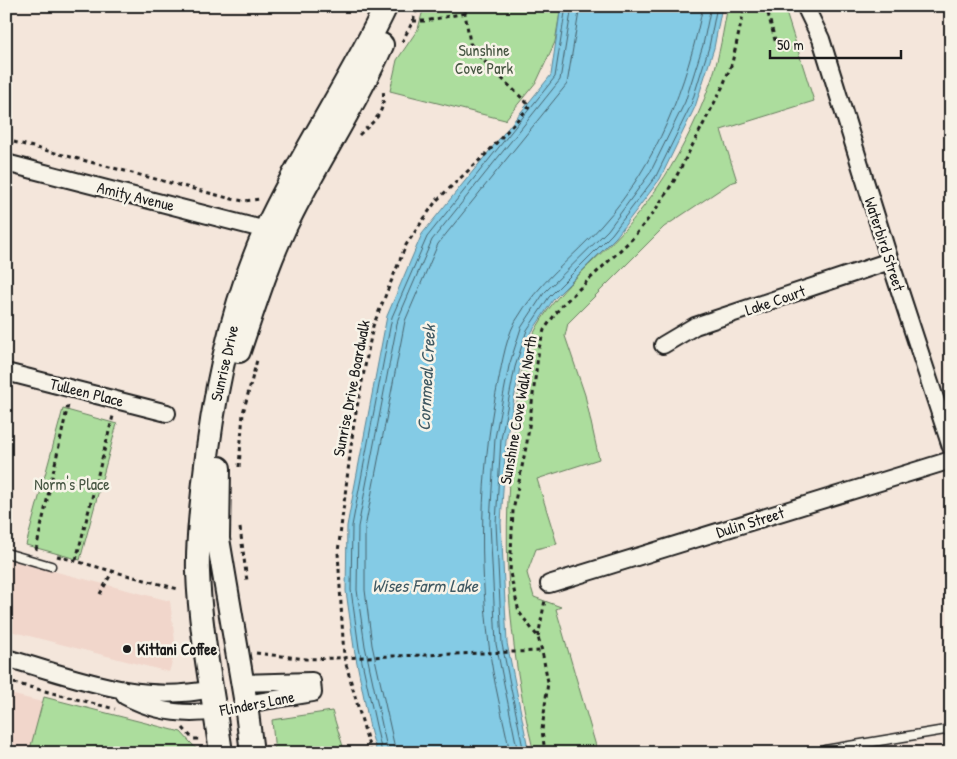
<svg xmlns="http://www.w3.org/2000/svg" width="957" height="759" viewBox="0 0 957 759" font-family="'Patrick Hand',sans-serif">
  <rect width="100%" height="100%" fill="#f4e6db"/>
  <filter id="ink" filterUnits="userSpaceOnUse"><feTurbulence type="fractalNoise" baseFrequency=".02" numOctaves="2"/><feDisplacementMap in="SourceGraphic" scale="10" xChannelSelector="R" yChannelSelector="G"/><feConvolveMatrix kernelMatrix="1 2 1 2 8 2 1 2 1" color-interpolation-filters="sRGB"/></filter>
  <g filter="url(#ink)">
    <path fill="#f1d6cb" d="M6,559L170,601L176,650L169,672L6,630Z
      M6,693L174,735L186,753H6Z"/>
    <path fill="#acdd9d" stroke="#647c5c" d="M424,6H561L555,42L537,81L505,120L390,91L397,60L418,29Z
      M728,6H784L814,101L721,130L737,181L730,183L664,227L568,323L565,336L585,395L599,459L537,479L557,544L536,549L527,573L534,597L561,607L556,609L598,753H534C507,644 500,532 515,420C518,394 522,357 534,333C554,292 595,262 625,229C664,185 693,134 712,78C720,55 723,30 728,6Z
      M63,409L117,424L80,560L26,545Z
      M44,697L181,732L200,753H29Z
      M332,711L345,753H275L272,720Z"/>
    <path fill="#84cbe5" stroke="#5a8595" d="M561,6H722L714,48L695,107L660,179L616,237L553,300L531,333L520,368L506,440L501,523L507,643L529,753H377L371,733L354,648L346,591L347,526L387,316L422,234L551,75Z"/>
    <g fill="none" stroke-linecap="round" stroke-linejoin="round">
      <path stroke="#46626c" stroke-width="1" d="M382,753L359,648L351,590L352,526L392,317L427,237L555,77L566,6
        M388,753L365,646L357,590L358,527L398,319L432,240L560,80L572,6
        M396,753L372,645L365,590V528L405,321L438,244L567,84L580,6
        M510,753C503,717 493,681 489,645C479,561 480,475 496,393C501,371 504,343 515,322C538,282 572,259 602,225C657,164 687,86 703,6
        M518,753L496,644L490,523L495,438L509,366L521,328L544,293L608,230L650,173L685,102L703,45L711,6
        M524,753L502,644L496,523L501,439L515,367L527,330L549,297L612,234L656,176L691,105L709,47L717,6"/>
      <defs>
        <path id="lane" d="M6,553L51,566
          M825,753V750L951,729"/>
        <path id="street" d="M805,6L821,39L890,261L951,447
          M6,163L266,230
          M663,345L695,326L890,261
          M6,372L167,413
          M549,584L951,460
          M6,658C75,677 139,705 211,689
          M242,683L312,681L313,693L246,704
          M125,696C153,711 184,716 215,711"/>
        <path id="secondary" d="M239,351C254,307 268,261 289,219C318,160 355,106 382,45
          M219,468L218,539L246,704L252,753
          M221,753C213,693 200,633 198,572C197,542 201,512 204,482C213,395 230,309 266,229C301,153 350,82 386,6"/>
      </defs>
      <use href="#lane" stroke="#1c1c1c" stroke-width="11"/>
      <use href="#street" stroke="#1c1c1c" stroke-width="20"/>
      <use href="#secondary" stroke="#1c1c1c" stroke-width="26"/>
      <path stroke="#1c1c1c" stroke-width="3" stroke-dasharray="4 4" stroke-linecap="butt" d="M766,6L776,44L791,49L806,44
        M413,21H425L465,13
        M402,42L413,21L418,6
        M359,135C376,119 386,113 383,88
        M6,140L232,199L244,201L260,199
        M239,467L243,413L257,360
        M240,528L247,581
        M36,550L68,405
        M57,556L178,589
        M76,560L113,416
        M100,594L112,572
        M538,637L545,600
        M256,653L306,659L542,651
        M6,681L115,709
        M183,728L193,739H200
        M371,753L344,657L338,552L354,422L373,326L406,245L436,201L488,152L530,106L479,56L470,43L465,13L470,6
        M545,753L542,730L548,682L542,651L538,637L519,612L510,573L513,511L527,442L539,348L544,330L561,306L631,240L654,212L674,181L722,88L732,63L745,6"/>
      <use href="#lane" stroke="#f7f3e8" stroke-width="8"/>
      <use href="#street" stroke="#f7f3e8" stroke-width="16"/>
      <use href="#secondary" stroke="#f7f3e8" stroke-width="22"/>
    </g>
  </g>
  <circle fill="#1c1c1c" stroke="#f7f3e8" stroke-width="2" cx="127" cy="649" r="5"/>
  <g text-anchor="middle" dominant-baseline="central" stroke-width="5" stroke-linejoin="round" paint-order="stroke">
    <g font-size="16" fill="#475643" stroke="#f7f3e8">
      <text x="484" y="50">Sunshine<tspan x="484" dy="18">Cove Park</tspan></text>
      <text x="72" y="484">Norm's Place</text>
    </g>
    <g font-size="16" fill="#1c1c1c" stroke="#f7f3e8">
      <text transform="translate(136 196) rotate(14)">Amity Avenue</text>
      <text transform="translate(885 244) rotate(72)">Waterbird Street</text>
      <text transform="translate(775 300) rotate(-19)">Lake Court</text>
      <text transform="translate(224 363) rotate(-77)">Sunrise Drive</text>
      <text transform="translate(351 388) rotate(-79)">Sunrise Drive Boardwalk</text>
      <text transform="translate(87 392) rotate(14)">Tulleen Place</text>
      <text transform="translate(518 410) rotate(-80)">Sunshine Cove Walk North</text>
      <text transform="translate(750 522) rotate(-17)">Dulin Street</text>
      <text transform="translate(257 703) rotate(-11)">Flinders Lane</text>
    </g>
    <g font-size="16" font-weight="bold" fill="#1c1c1c" stroke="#f7f3e8" text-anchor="start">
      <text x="137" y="649">Kittani Coffee</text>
    </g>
    <g font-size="18" font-style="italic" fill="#405962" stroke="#f7f3e8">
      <text transform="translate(426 378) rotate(-87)">Cornmeal Creek</text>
      <text x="425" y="585">Wises Farm Lake</text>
    </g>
  </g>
  <rect width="957" height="759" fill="none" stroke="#f7f3e8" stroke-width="25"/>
  <rect x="12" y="12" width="932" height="734" fill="none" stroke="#1c1c1c" stroke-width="2" filter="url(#ink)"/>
  <path d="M770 50v8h131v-8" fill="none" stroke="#1c1c1c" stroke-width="2.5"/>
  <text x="777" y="50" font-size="15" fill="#1c1c1c" stroke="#f7f3e8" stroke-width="4" paint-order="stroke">50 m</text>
</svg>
